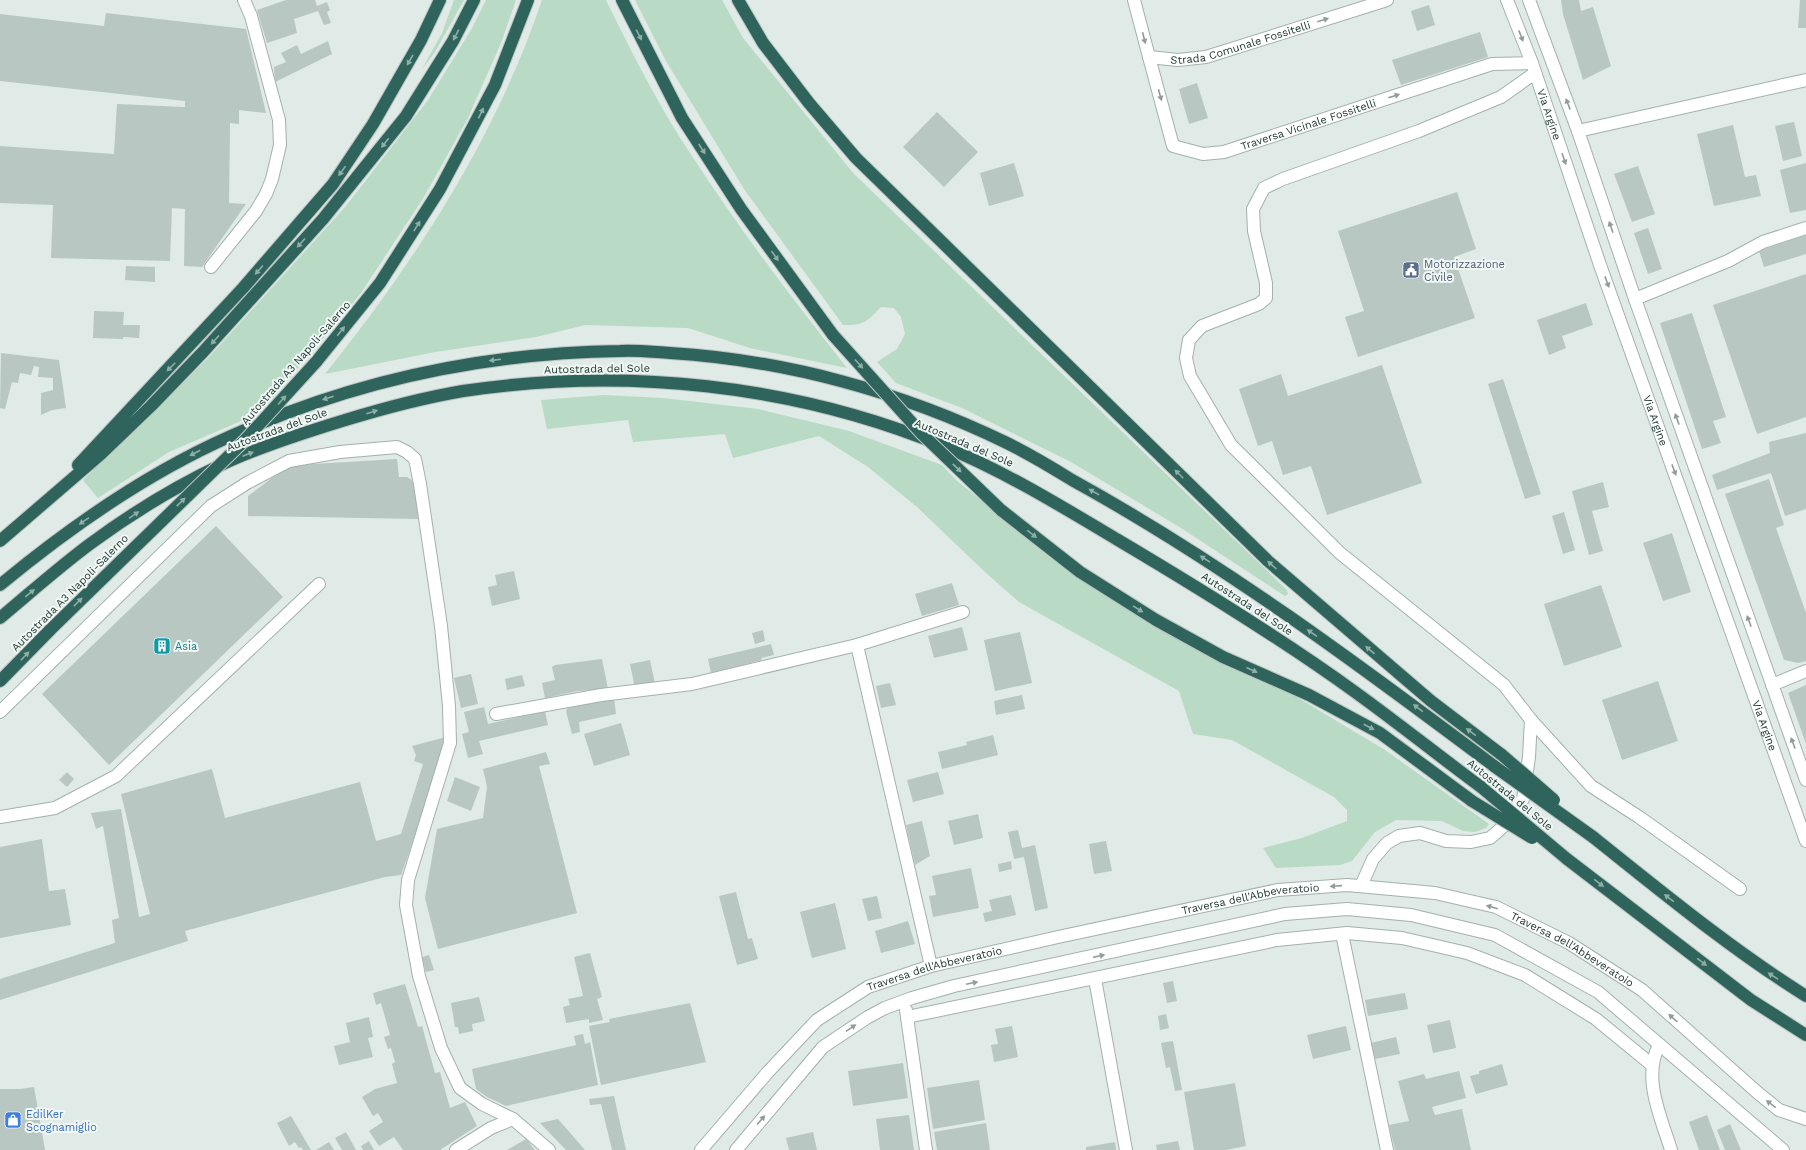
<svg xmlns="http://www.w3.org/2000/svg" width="1806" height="1150" viewBox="0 0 1806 1150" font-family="'Work Sans',sans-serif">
  <rect width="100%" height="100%" fill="#e0eae6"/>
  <path fill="#b9dac4" d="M454,0H464L435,52L422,69L442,33Z
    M486,0H516L501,43L468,118L424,197L361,293L273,398L255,415L169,452L98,498L83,480L210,356L346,206L428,100L471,30Z
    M542,0H606C632,53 659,107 692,156C740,230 793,300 847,368L750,348L688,328L585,325L536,337L435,352L325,374C415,262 496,137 542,0Z
    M635,0H722L743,38L854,174L1287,590L1288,594L1285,596L1181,528L1071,462L962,408L896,383L877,362L897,349L905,334L901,317L894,308L881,307C868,321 863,326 843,325L744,189L666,61Z
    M604,395L663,398L758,409L849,431L942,465L956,480L1024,535L1107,596L1199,651L1290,693L1385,750L1489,824L1486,828L1475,832L1463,831L1442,821L1396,820L1375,832L1352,861L1340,865L1276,868L1263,848L1302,838L1347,821V810L1334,797L1232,740L1193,734L1179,691L1019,602L986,573L917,507L868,467L819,436L733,458L725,434L633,442L628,420L547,429L541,400Z"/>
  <path fill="#b8c7c2" d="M286,0H315L317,6L327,2L330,10L327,12L331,23L324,25L318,11L294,19L297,33L267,43L257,10Z
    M1561,0H1579L1581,11L1593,7L1611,66L1583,80L1563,14Z
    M1800,0H1806V28H1798Z
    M1429,5L1435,25L1417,31L1411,11Z
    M106,13L246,29L266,113L239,110V124L230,123L229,203L246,204L202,267L184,266L185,209L172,208L170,261L51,258L53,205L0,203V146L114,154L117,104L185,107V101L0,81V14L104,26Z
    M1480,32L1488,57L1401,85L1392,60Z
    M328,41L332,54L275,82L274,67L286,62L281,53L297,45L301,54Z
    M1197,83L1208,118L1189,124L1179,89Z
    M937,112L978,152L944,187L903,147Z
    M1794,122L1802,156L1783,161L1775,126Z
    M1733,125L1745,177L1756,175L1761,196L1714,206L1697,134Z
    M1014,163L1024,196L989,206L980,173Z
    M1806,163V210L1790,213L1780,170Z
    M1638,166L1655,214L1632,222L1614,174Z
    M1457,192L1476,249L1454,257L1475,318L1358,357L1345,317L1364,311L1338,231Z
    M1648,228L1662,269L1648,274L1634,233Z
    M1806,235V254L1764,267L1759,251Z
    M126,266L155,267V282L125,280Z
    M1806,274V417L1757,434L1713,305Z
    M1586,303L1593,325L1562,336L1566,348L1549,355L1537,320Z
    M94,311L124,312L123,325H140L139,338L123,337V339L93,338Z
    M1692,313L1726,417L1713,421L1721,443L1702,449L1660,323Z
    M1,353L59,360L66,408L52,410L41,415V393L53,390V378L38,377L39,367L34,366L31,375L20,373L18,383L12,382L5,409L0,408Z
    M1382,365L1422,483L1327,515L1311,466L1283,475L1272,441L1258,446L1239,389L1281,374L1288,396Z
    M1503,379L1541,494L1525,499L1488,384Z
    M1806,433V509L1785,516L1771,473L1717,490L1712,475L1770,453L1769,442Z
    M397,459L399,477H407L412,480L417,497L419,519L248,516V496L281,471L297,465Z
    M1769,479L1784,525L1776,528L1806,613V661L1798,663L1784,660L1725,494Z
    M1603,482L1609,507L1592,511L1603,551L1589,555L1572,491Z
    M1564,512L1575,550L1563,554L1552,516Z
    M216,526L283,597L109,765L42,694Z
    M1672,533L1691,592L1663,601L1643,543Z
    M514,571L520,599L492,606L488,587L497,585L495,575Z
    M952,583L959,605L922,616L915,594Z
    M1601,585L1622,647L1564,666L1544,604Z
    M962,627L968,650L934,658L928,636Z
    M763,630L765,641L755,644L752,633Z
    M1020,632L1032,683L995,691L984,640Z
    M771,644L774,655L761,658L762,660L711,673L708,659Z
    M602,659L608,689L578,691L545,698L542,683L555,680L552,667L555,665Z
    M650,660L655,684L635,688L630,664Z
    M471,674L478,704L461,708L454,678Z
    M522,675L525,686L507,690L505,679Z
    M1658,681L1678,741L1622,760L1602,700Z
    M890,683L896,705L881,708L876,686Z
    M1806,685V744L1788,693Z
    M1022,695L1025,709L996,715L994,701Z
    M614,698L616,714L579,722L580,732L572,734L566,711L569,705Z
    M484,707L488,724L545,711L548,725L479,741L483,754L468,758L462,734L469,732L464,712Z
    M621,723L630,755L594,766L584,734Z
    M993,735L998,755L942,769L938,752L967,745L966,742Z
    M446,737L433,784L401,875L385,877L185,931L188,941L0,1000V979L115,943L112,920L119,918L103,826L96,829L91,813L121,809L139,917L150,914L121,794L212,769L225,818L360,782L376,841L401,834L423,764L414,761L416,755L412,746Z
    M546,752L550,764L539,766L577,913L438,949L425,898L437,829L483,818L487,787L483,769Z
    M67,772L74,779L67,787L59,780Z
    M938,772L944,794L913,802L907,780Z
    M455,777L480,787L471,811L447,801Z
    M978,814L983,838L954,845L948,821Z
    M922,821L930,856L915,865L906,825Z
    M1018,830L1022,848L1035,845L1048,908L1035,911L1024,857L1014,859L1008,832Z
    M42,839L49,891L65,889L71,925L0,938V847Z
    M1106,841L1112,871L1094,874L1089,844Z
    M1011,861L1012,869L999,872L998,864Z
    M971,868L979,908L933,917L929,896L936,895L932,876Z
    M736,892L748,939L752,938L758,959L737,965L719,896Z
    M1011,895L1016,915L985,922L983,913L992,911L989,900Z
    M877,896L882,918L868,921L862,899Z
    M835,903L846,949L812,958L800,912Z
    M908,921L915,944L881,953L875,931Z
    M590,953L602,997L597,999L603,1020L589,1023V1019L566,1023L563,1007L570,1005L568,999L583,996L574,957Z
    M429,955L434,970L426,972L422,957Z
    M1173,981L1177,1001L1167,1003L1163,983Z
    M405,984L418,1027L422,1026L435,1073L440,1072L450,1108L465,1102L477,1126L440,1150H403L394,1137L379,1146L369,1131L383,1122L378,1113L373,1116L362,1097L375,1089L397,1083L392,1064L395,1062L391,1048L388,1049L384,1037L390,1035L381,1003L376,1005L373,993Z
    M1405,993L1408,1009L1368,1016L1365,1000Z
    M479,997L485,1021L472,1024L473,1031L459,1034L458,1027H455L451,1003Z
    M690,1003L706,1062L601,1085L589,1026L610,1022L609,1019Z
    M1166,1014L1169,1028L1160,1030L1158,1016Z
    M369,1017L373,1037L368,1038L373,1057L339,1065L334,1046L350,1042L346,1023Z
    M1450,1020L1456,1048L1433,1053L1427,1025Z
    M1012,1026L1018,1057L994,1062L991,1045L998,1044L995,1029Z
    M1346,1026L1351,1050L1313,1059L1307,1035Z
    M583,1034L585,1044L590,1042L598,1085L506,1106L487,1097L476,1089L472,1069L576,1045L574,1036Z
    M1396,1037L1400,1054L1375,1059L1371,1043Z
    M1173,1041L1182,1090L1175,1091L1170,1067L1166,1068L1161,1043Z
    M903,1063L908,1098L853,1106L848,1071Z
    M1502,1064L1508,1085L1476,1094L1470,1076L1479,1074V1071Z
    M1459,1071L1466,1098L1432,1107L1435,1115L1462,1109L1471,1150H1395L1389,1125L1409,1121L1398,1081L1424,1074L1426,1079Z
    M979,1080L985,1120L933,1129L927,1088Z
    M1235,1083L1246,1146L1226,1150H1194L1184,1092Z
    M34,1087L45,1150H0V1089H20Z
    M614,1096L626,1150H612L601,1104L590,1105L589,1099Z
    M909,1115L914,1150H880L876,1119Z
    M1707,1115L1720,1150H1699L1689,1122Z
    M291,1116L311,1150H303L301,1147L299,1148L295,1142L289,1146L277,1123Z
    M558,1119L585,1150H566L540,1123Z
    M986,1123L990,1150H937L934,1132Z
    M1730,1124L1741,1150H1725L1717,1130Z
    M346,1132L356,1150H342L335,1138Z
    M813,1132L817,1150H789L786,1138Z
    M526,1139L535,1150H507Z
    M369,1141L374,1150H363L361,1146Z
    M1178,1141L1180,1150H1157L1156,1145Z
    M329,1142L334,1150H316Z
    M1115,1142L1116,1150H1086V1147Z"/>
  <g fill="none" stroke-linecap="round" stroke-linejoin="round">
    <defs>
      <g id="minor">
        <path id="s1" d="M1134,0L1149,57L1178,60L1206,57L1387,0"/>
        <path id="s2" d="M1507,0L1532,63L1600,265L1806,841"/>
        <path d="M1529,0L1578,131L1635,299L1806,780"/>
        <path id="s3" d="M1149,57L1173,146L1203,154L1224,152L1492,64L1532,63"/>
        <path d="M1535,73L1501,97L1419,131L1283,179L1264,188L1253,209L1254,231L1266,283V298L1259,304L1202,326L1189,340L1186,358L1190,376L1231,445L1340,553L1504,685L1531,720L1591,786L1639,817L1740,889"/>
        <path d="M1578,131L1806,80"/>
        <path d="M211,267L256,211L266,194L272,179L280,145L279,120L251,16L244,0"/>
        <path d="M1635,299L1728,261L1763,242L1806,228"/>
        <path d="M857,645L931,966"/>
        <path d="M1772,685L1806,671"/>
        <path d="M0,712L211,506L247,483L289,461L340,452L397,447L407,452L415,459L420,484L441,626L449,706L450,743L408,880L406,905L419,976L441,1048L460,1088L482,1104L513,1119L549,1150"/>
        <path d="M496,714L601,695L692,684L857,645L963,612"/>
        <path d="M0,817L55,808L116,776L319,584"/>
        <path d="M1361,886L1373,859L1387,843L1399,836L1420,833L1446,841L1471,842L1490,838L1505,825L1523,799L1529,757L1531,720"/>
        <path d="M1342,934L1387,1150"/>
        <path d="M1095,979L1126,1150"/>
        <path d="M906,1010L926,1150"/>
        <path d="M907,1017L1277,940L1347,933L1402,938L1467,953L1525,975L1596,1019L1652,1065"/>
        <path d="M1659,1045C1642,1078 1661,1117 1671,1150"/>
        <path d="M456,1150L491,1128L513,1119"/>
        <path id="s4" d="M701,1150L768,1072L817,1020L868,987L931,966L1058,937L1278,890L1347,885L1435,893L1496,907L1569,943L1642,990L1758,1093L1779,1110L1806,1119"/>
        <path d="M736,1150L823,1047L868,1017L885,1008L912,998L954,986L1285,914L1347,909L1411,915L1495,935L1598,992L1783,1150"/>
      </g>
      <path id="highway" d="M622,0L682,118L741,209L833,335
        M738,0L763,43L809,103L856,158L1268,561L1431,701L1502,755
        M316,362L380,283L440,189L495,85L528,0
        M78,465L243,288L333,184L373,124L421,40L440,0
        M1001,510L1080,572L1156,620L1223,657L1309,695L1380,733L1472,801
        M0,541L101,454L151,406L203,352L323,219L406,116L453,41L474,0
        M0,585C70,527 147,473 231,436C353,381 486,353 620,351C636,350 653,352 670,353C786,360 902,392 1007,443C1029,454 1051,467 1072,480C1221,562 1358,664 1494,766
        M0,618C30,593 59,567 90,544C132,513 178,485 225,463C262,446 303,433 342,421C381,409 422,398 463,391C624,367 792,384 943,446C1004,471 1061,506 1118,540C1199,588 1279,637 1355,692C1398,723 1439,756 1481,787
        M0,681L50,630
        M1593,837C1662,892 1731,949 1806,996
        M1567,859L1751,1000L1806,1035"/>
    </defs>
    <use href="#minor" stroke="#a3b1ad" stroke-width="14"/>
    <use href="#highway" stroke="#bcc4c2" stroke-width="14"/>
    <use href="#minor" stroke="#fff" stroke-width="12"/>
    <use href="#highway" stroke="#2f645c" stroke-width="12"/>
    <defs>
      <path id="highway-bridge" d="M833,335L922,434L1001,510
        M50,630L245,440L316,362
        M1502,755L1554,800
        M1494,766L1593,837
        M1481,787L1567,859
        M1472,801L1532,838"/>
    </defs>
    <use href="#highway-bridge" stroke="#bcc4c2" stroke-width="14" stroke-linecap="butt"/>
    <use href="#highway-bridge" stroke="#2f645c" stroke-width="12"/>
  </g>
  <defs><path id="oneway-solid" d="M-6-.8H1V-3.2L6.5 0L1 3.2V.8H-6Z"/></defs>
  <g fill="#909c9a">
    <use href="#oneway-solid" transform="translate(1323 20) rotate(-17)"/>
    <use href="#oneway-solid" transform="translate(1521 36) rotate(69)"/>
    <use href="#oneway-solid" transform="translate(1144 38) rotate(76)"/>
    <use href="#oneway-solid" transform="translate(1160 95) rotate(75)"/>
    <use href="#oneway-solid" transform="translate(1394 96) rotate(-18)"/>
    <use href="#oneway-solid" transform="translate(1568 104) rotate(-111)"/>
    <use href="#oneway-solid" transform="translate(1564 159) rotate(71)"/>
    <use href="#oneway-solid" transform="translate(1611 227) rotate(-109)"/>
    <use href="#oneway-solid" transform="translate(1607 282) rotate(70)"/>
    <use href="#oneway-solid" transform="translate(1677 419) rotate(-110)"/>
    <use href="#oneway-solid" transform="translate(1674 470) rotate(70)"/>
    <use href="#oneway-solid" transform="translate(1749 621) rotate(-110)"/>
    <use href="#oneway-solid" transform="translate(1793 743) rotate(-110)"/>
    <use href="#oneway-solid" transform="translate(1336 886) rotate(176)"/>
    <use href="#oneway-solid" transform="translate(1492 907) rotate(-164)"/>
    <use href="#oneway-solid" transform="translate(1099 956) rotate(-13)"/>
    <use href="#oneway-solid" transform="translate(972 983) rotate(-12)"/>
    <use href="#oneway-solid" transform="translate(1673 1018) rotate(-138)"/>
    <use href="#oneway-solid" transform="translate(851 1028) rotate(-34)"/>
    <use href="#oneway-solid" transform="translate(1771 1104) rotate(-142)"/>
    <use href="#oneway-solid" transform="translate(761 1120) rotate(-50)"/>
  </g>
  <g fill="#90aea8">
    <use href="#oneway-solid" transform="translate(456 35) rotate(117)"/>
    <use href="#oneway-solid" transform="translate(639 35) rotate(63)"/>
    <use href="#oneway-solid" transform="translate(410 60) rotate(120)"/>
    <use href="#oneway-solid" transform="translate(481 113) rotate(-64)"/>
    <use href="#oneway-solid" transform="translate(385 143) rotate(128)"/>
    <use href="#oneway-solid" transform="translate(702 149) rotate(57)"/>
    <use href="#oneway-solid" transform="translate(342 171) rotate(126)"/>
    <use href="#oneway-solid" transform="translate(417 226) rotate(-58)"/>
    <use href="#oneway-solid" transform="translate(301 243) rotate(132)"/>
    <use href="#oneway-solid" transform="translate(775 256) rotate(55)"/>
    <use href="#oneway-solid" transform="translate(259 270) rotate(131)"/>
    <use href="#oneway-solid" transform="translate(341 331) rotate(-51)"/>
    <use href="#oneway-solid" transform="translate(215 340) rotate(132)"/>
    <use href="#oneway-solid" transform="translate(495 360) rotate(173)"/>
    <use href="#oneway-solid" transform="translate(859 364) rotate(48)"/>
    <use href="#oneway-solid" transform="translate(171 367) rotate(135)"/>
    <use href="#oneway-solid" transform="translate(328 398) rotate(162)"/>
    <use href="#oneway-solid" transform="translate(282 400) rotate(-48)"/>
    <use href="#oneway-solid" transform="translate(372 412) rotate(-17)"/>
    <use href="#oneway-solid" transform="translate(195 453) rotate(153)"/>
    <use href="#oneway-solid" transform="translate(248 454) rotate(-21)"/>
    <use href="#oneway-solid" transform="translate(957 468) rotate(44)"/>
    <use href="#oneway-solid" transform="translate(1179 474) rotate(-135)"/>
    <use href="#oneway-solid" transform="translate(1094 492) rotate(-151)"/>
    <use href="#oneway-solid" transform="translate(181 502) rotate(-44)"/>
    <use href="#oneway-solid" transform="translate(134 515) rotate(-34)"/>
    <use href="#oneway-solid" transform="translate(84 521) rotate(146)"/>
    <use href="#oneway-solid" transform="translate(1032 534) rotate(38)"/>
    <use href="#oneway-solid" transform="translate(1205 559) rotate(-148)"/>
    <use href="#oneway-solid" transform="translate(1272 565) rotate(-138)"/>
    <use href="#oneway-solid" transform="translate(30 593) rotate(-39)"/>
    <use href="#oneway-solid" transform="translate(78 602) rotate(-45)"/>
    <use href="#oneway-solid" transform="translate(1138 609) rotate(32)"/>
    <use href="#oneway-solid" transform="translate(1312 633) rotate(-145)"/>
    <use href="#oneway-solid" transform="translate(1370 650) rotate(-140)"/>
    <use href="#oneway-solid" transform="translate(25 656) rotate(-46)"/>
    <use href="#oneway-solid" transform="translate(1252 670) rotate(24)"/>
    <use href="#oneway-solid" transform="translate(1418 708) rotate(-143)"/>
    <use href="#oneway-solid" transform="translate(1369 727) rotate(28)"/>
    <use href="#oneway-solid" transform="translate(1471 732) rotate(-143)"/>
    <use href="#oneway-solid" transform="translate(1599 883) rotate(37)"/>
    <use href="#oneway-solid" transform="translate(1669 898) rotate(-143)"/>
    <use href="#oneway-solid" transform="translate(1702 962) rotate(38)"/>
    <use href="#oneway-solid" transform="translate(1773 976) rotate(-148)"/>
  </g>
  <defs>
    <symbol id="civic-square" viewBox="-11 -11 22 22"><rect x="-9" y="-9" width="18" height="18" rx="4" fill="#5c6f8a" stroke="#f0f7f4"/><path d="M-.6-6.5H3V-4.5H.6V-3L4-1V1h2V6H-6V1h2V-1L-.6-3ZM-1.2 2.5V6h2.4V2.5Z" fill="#fff"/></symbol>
    <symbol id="building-square" viewBox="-11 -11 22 22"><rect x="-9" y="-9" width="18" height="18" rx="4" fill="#0f9aa8" stroke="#f0f7f4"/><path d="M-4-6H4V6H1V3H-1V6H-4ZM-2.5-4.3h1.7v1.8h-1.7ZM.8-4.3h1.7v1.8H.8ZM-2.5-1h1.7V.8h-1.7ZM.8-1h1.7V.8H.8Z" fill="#fff"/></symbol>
    <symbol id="shop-square" viewBox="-11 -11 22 22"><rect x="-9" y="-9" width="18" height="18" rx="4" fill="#3f7fe0" stroke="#f0f7f4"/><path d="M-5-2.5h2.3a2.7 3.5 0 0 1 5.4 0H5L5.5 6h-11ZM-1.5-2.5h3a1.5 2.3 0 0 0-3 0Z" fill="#fff"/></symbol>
  </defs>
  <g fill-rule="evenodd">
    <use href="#civic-square" x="1401" y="260" width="20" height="20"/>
    <use href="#building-square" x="152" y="636" width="20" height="20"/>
    <use href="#shop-square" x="3" y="1110" width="20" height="20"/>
  </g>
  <g text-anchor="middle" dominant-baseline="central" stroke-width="4" stroke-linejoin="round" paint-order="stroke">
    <g font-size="11" fill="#213934" stroke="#f0f7f4">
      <text stroke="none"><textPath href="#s1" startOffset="153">Strada Comunale Fossitelli</textPath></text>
      <text stroke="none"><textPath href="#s2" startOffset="122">Via Argine</textPath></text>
      <text stroke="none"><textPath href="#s3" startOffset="233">Traversa Vicinale Fossitelli</textPath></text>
      <text transform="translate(296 363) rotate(-49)">Autostrada A3 Napoli-Salerno</text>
      <text transform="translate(597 369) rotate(-1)">Autostrada del Sole</text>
      <text stroke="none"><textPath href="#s2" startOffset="446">Via Argine</textPath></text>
      <text transform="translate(277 430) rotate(-20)">Autostrada del Sole</text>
      <text transform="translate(964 443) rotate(23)">Autostrada del Sole</text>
      <text transform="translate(70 593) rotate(-45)">Autostrada A3 Napoli-Salerno</text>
      <text transform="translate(1247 604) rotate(33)">Autostrada del Sole</text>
      <text stroke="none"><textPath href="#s2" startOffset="770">Via Argine</textPath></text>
      <text transform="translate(1510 795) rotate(39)">Autostrada del Sole</text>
      <text stroke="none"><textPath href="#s4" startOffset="628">Traversa dell'Abbeveratoio</textPath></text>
      <text stroke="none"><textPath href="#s4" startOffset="964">Traversa dell'Abbeveratoio</textPath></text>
      <text stroke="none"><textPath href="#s4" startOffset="304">Traversa dell'Abbeveratoio</textPath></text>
    </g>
    <g font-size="11" fill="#4e5e75" stroke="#f0f7f4" text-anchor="start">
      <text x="1424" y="264">Motorizzazione<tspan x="1424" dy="13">Civile</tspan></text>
    </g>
    <g font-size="11" fill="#0d838f" stroke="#f0f7f4" text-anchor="start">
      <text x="175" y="646">Asia</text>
    </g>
    <g font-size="11" fill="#366cbe" stroke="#f0f7f4" text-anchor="start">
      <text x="26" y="1114">EdilKer<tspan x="26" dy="13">Scognamiglio</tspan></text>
    </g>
  </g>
</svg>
